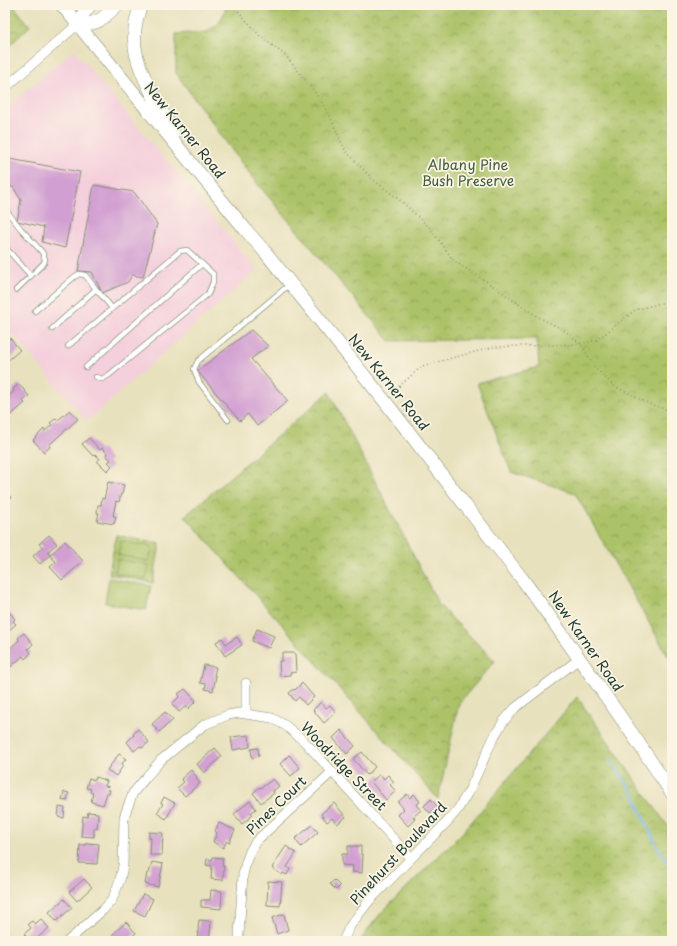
<svg xmlns="http://www.w3.org/2000/svg" width="677" height="946" viewBox="0 0 677 946" font-family="'Playpen Sans',sans-serif">
  <defs>
    <pattern id="park-crowns" width="20" height="18" patternUnits="userSpaceOnUse"><rect width="20" height="18" fill="#acc267"/><path d="M2 6a3 3 0 1 1 6 0M12 15a3 3 0 1 1 6 0" fill="none" stroke="#8b9f56"/></pattern>
  </defs>
  <rect width="100%" height="100%" fill="#fcf5e5"/>
  <filter id="ink" filterUnits="userSpaceOnUse"><feTurbulence type="fractalNoise" baseFrequency=".025" numOctaves="2"/><feDisplacementMap in="SourceGraphic" scale="8" xChannelSelector="R" yChannelSelector="G"/><feConvolveMatrix kernelMatrix="1 2 1 2 8 2 1 2 1" color-interpolation-filters="sRGB"/></filter>
  <filter id="wash" filterUnits="userSpaceOnUse"><feTurbulence type="fractalNoise" baseFrequency=".012" numOctaves="4" result="noise"/><feDisplacementMap in="SourceGraphic" scale="16" xChannelSelector="R" yChannelSelector="G"/><feGaussianBlur stdDeviation="0.9" result="paint"/><feColorMatrix in="noise" values="0 0 0 0 0 0 0 0 0 0 0 0 0 0 0 0 0 1.4 0 .05"/><feComposite in="paint" operator="in"/></filter>
  <g filter="url(#wash)">
    <rect width="100%" height="100%" fill="#e8e1bd"/>
    <path fill="#f4cfdc" d="M74,50L257,270L87,421L5,325V109Z"/>
    <path fill="url(#park-crowns)" stroke="#66804e" d="M5,5H13L30,26L5,50Z
      M226,5H672V663L575,493L511,472L477,383L539,367L537,339L390,341L251,176L183,83L176,73V34L207,32L219,23L225,11Z
      M329,392L439,605L495,661L459,703L438,799L185,516Z
      M116,535L160,544L153,583L109,574Z
      M577,697L672,832V941H360L370,927L382,912L463,832Z"/>
    <path fill="#acc267" stroke="#66804e" d="M121,541L152,547L149,561L118,555Z
      M118,559L149,565L146,579L115,573Z
      M109,578L151,586L146,610L105,603Z"/>
    <g fill="none" stroke-linecap="round" stroke-linejoin="round">
      <path stroke="#81b7f0" stroke-width="2.5" d="M610,759L633,792L645,821L658,848L672,869"/>
    </g>
    <g id="blocks">
      <path fill="#d19fd2" d="M10,159L80,172L65,248L42,242L44,227L17,221L21,200L13,187L5,186V181Z
        M94,185L134,192L157,224L143,277L132,275L128,282L102,293L92,272L78,271Z
        M251,330L268,346L251,359L288,401L257,426L248,414L240,421L197,371Z
        M10,338L20,350L5,363V343Z
        M19,384L29,396L23,401L25,403L11,415L5,408V397L7,395L8,397L14,391L13,389Z
        M70,410L78,419L49,445L50,447L44,452L33,440L44,429L45,431L52,425L50,423L56,418L58,420Z
        M89,438L100,450L102,448L107,453L106,455L111,460L108,462L112,466L107,471L97,461L100,459L95,454L93,456L82,444Z
        M108,482L124,485L122,494H121L119,502L116,501L113,516H116L114,524L97,521L99,513H97L98,505H101L102,498L104,499Z
        M5,487L8,490L6,492L11,498L5,503Z
        M49,535L57,544L47,552L50,555L40,564L33,556L43,547L39,544Z
        M65,541L83,561L62,580L50,567L56,562L50,555Z
        M5,607L15,619L13,621L16,624L8,631L5,628Z
        M257,629L274,636L269,648L252,641Z
        M24,633L33,644L28,649L31,653L25,659L23,656L6,671L7,672L5,674V653L19,640L18,638Z
        M237,637L242,645L225,656L216,642L222,638L226,644Z
        M282,653H295L296,672L290,673V675L280,676L279,661H282Z
        M204,665L216,667L214,675L216,676L213,691L205,689L206,684L200,683Z
        M302,683L314,697L306,705L299,697L295,701L289,693L294,689L295,690Z
        M185,689L196,701L188,709L186,706L179,712L172,704L180,696L178,694Z
        M321,702L326,708L330,705L336,712L324,723L313,710Z
        M165,712L173,720L159,732L152,724Z
        M138,729L149,742L142,748L140,746L134,751L127,742L134,735L133,734Z
        M341,730L355,746L347,754L333,738Z
        M249,735L250,747L233,750L231,737Z
        M215,748L222,756L204,773L197,764Z
        M258,748L259,756L252,758L251,749Z
        M362,752L375,767L367,775L353,759Z
        M119,754L126,759L121,765L123,766L116,776L107,770Z
        M289,755L300,768L291,776L280,764Z
        M191,770L197,777L196,778L200,783L185,796L177,788L184,782L181,779Z
        M380,774L384,779L388,775L394,782L390,785L396,791L386,800L371,782Z
        M96,777L107,781L105,786L109,787L108,790H110L109,794L107,793L103,805L91,802L93,793L90,792L91,789L86,788L89,778L95,780Z
        M273,779L279,786L273,791L274,793L261,803L253,793L260,787L261,788Z
        M64,792L69,793L67,801L62,800Z
        M407,794L410,798L414,794L420,802L416,805L421,810L413,817L415,819L408,826L398,815L404,809L398,802Z
        M164,797L175,803L166,819L157,813L163,804L161,803Z
        M431,799L438,807L430,813L424,806Z
        M250,801L256,809L251,813L253,815L242,824L234,814Z
        M334,803L346,817L337,824L332,818L327,822L321,814Z
        M59,807L65,808L64,818L58,817Z
        M88,812L98,813L97,828H94V837L81,836L83,816L87,817Z
        M219,823L235,830L229,843L227,841L223,848L213,842L217,833L215,831Z
        M312,825L318,832L301,847L295,839Z
        M149,832L163,833L162,855H150L151,838H149Z
        M86,843L99,844L97,864L79,863L80,845H86Z
        M286,846L296,853L287,867L290,869L287,875L283,873L282,875L272,868Z
        M348,846H361V855H363L362,873L352,872L353,866L342,865V854H348Z
        M213,857L223,858L222,866H224L223,880L211,879L212,866L206,865L207,859L212,860Z
        M152,862L163,864L158,887L145,884L147,873H149Z
        M84,879L92,887L77,901L69,892Z
        M334,880L340,886L336,890L330,884Z
        M268,881L282,882L280,906L267,905Z
        M211,890L222,891L221,909L201,907V900H210Z
        M143,894L153,899L145,916L134,911Z
        M64,899L72,908L56,921L49,912Z
        M284,914L288,930L277,934L272,918Z
        M41,919L49,928L34,941H31L24,934L31,928L28,924L32,921L35,924Z
        M199,920L211,921L209,941H197Z
        M126,922L136,933L127,941H118L112,935Z"/>
    </g>
  </g>
  <g filter="url(#ink)">
    <use href="#blocks" fill-opacity="0" stroke="#848f78" stroke-width="1"/>
    <g fill="none" stroke-linecap="round" stroke-linejoin="round">
      <defs>
        <path id="lane" d="M5,209L21,229L42,252L45,259L44,263L16,290
          M5,247L31,276
          M35,311L74,277L79,274L85,275L96,289L112,308
          M52,329L96,289
          M68,346L180,251L187,250L213,274V282L208,294L109,375L102,379L96,377
          M86,367L202,264
          M228,420L199,382L194,369L198,361L290,284"/>
        <path id="street" d="M5,88L78,24
          M246,714V683
          M239,935L243,875L246,862L250,851L256,841L332,772
          M68,941L103,910L112,900L120,880L123,866L124,817L133,793L147,776L161,760L204,725L228,715L239,713L272,718L286,726L305,742L411,858
          M343,941L350,926L369,901L448,821L458,809L470,789L494,737L503,722L515,708L579,659"/>
        <path id="secondary" d="M62,5L245,229L266,253L387,404L523,580L545,610L631,732L672,793
          M141,5C127,41 137,65 154,97C161,109 167,121 173,133
          M78,24C99,25 102,19 117,5
          M78,24L85,11L90,5"/>
      </defs>
      <use href="#lane" stroke="#848f78" stroke-width="6"/>
      <use href="#street" stroke="#848f78" stroke-width="10"/>
      <use href="#secondary" stroke="#848f78" stroke-width="14"/>
      <path stroke="#848f78" stroke-width="1.5" stroke-dasharray="1 3" stroke-linecap="butt" d="M233,5L260,36L286,56L314,91L328,112L345,150L371,178L402,202L429,227L454,261L490,284L538,317L564,330L581,344L596,369L614,386L652,405L672,411
        M393,392L422,366L494,347L581,344L597,340L635,310L672,300"/>
      <use href="#lane" stroke="#fff" stroke-width="4.5"/>
      <use href="#street" stroke="#fff" stroke-width="9"/>
      <use href="#secondary" stroke="#fff" stroke-width="13"/>
    </g>
  </g>
  <g text-anchor="middle" dominant-baseline="central" stroke-width="3.5" stroke-linejoin="round" paint-order="stroke">
    <g font-size="14" fill="#1f3d34" stroke="#fcf5e5">
      <text transform="translate(185 130) rotate(51)">New Karner Road</text>
      <text transform="translate(389 382) rotate(51)">New Karner Road</text>
      <text transform="translate(586 641) rotate(55)">New Karner Road</text>
      <text transform="translate(344 766) rotate(46)">Woodridge Street</text>
      <text transform="translate(276 805) rotate(-44)">Pines Court</text>
      <text transform="translate(398 853) rotate(-47)">Pinehurst Boulevard</text>
    </g>
    <g font-size="14" fill="#425e41" stroke="#fcf5e5">
      <text x="468" y="164">Albany Pine<tspan x="468" dy="16">Bush Preserve</tspan></text>
    </g>
  </g>
  <rect width="677" height="946" fill="none" stroke="#fcf5e5" stroke-width="20"/>
</svg>
